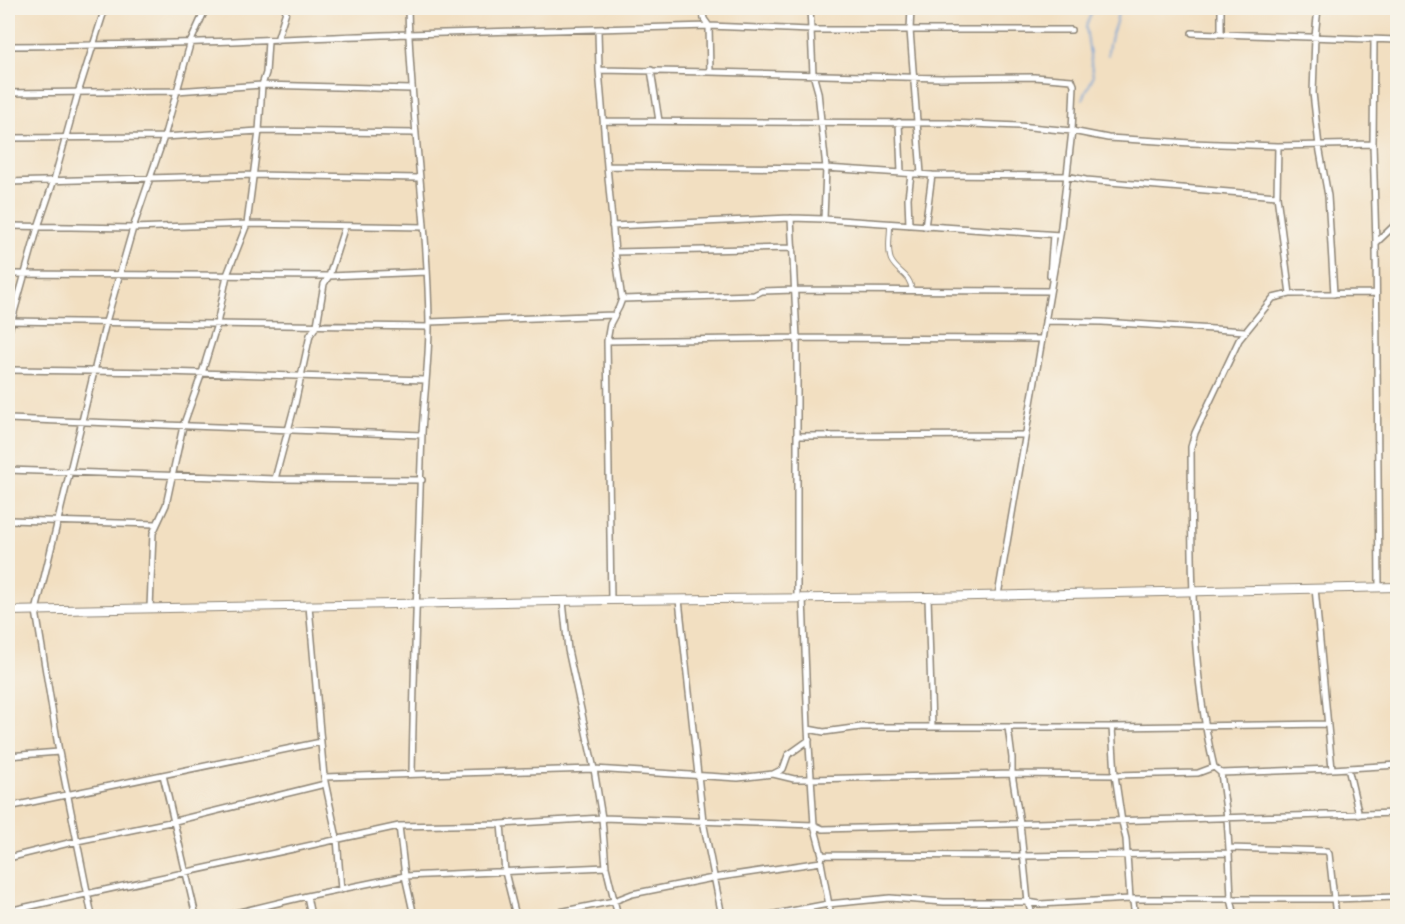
<svg xmlns="http://www.w3.org/2000/svg" width="1405" height="924" viewBox="0 0 1405 924" font-family="'Balsamiq Sans',sans-serif">
  <rect width="100%" height="100%" fill="#f7f3e8"/>
  <filter id="ink" filterUnits="userSpaceOnUse"><feTurbulence type="fractalNoise" baseFrequency=".0167" numOctaves="2"/><feDisplacementMap in="SourceGraphic" scale="12" xChannelSelector="R" yChannelSelector="G"/><feConvolveMatrix kernelMatrix="1 2 1 2 8 2 1 2 1" color-interpolation-filters="sRGB"/></filter>
  <filter id="wash" filterUnits="userSpaceOnUse"><feTurbulence type="fractalNoise" baseFrequency=".008" numOctaves="4" result="noise"/><feDisplacementMap in="SourceGraphic" scale="24" xChannelSelector="R" yChannelSelector="G"/><feGaussianBlur stdDeviation="1.35" result="paint"/><feColorMatrix in="noise" values="0 0 0 0 0 0 0 0 0 0 0 0 0 0 0 0 0 1.4 0 .05"/><feComposite in="paint" operator="in"/></filter>
  <g filter="url(#wash)">
    <rect width="100%" height="100%" fill="#f2dfc1"/>
    <g fill="none" stroke-linecap="round" stroke-linejoin="round">
      <path stroke="#6a9cd5" stroke-width="1.5" d="M1108,55C1107,37 1119,25 1118,8
        M1083,99L1093,77L1086,27L1093,8"/>
    </g>
  </g>
  <g filter="url(#ink)">
    <g fill="none" stroke-linecap="round" stroke-linejoin="round">
      <defs>
        <path id="pedestrian" d="M890,226C890,237 887,250 891,260C898,274 910,273 912,291"/>
        <path id="minor" d="M408,8C410,114 428,219 429,325C429,361 424,397 422,433C418,547 414,660 412,774
          M702,8L704,19L709,26L810,30H1071
          M810,8L813,74L818,92L826,168L824,219
          M911,8L910,30L921,174
          M1318,8L1315,37L1313,93L1319,146L1328,196L1334,294
          M598,30L599,70L607,166L615,252L622,299L619,307L610,324L607,341L611,600
          M1192,33L1398,40
          M1221,34V8
          M277,40L287,8
          M1374,41L1373,144L1376,243L1379,587
          M8,46C141,46 275,39 408,34C509,31 609,29 709,26L710,72L941,78L1034,77L1072,80L1074,85L1072,131L1060,235L998,595
          M599,70L710,72
          M651,70L659,121
          M8,93L176,91L262,85L411,89
          M604,121L949,123L1019,126L1072,131L1108,138L1191,143L1278,146L1373,144
          M899,122L901,173
          M8,138L164,137L259,131L416,133
          M1278,146L1277,196L1290,294
          M607,166L826,168L932,175L1066,176L1086,180L1277,196
          M8,182L254,175L418,178
          M791,218L797,338V598
          M909,225L908,198L911,174
          M8,226L133,228L247,224L424,227
          M612,226L791,218L824,219L1060,235
          M925,227L932,175
          M1376,243L1398,222
          M615,252L793,248
          M8,274L329,276L426,272
          M1050,275L1053,235
          M622,299L754,295L762,291L795,290L1050,291
          M8,321L429,327
          M1045,321L1102,322L1245,331
          M429,322L614,315
          M8,334L38,227L54,180L78,93L105,8
          M607,341L797,338L1042,339
          M8,370L165,372L425,380
          M8,419L422,435
          M797,436L1024,435
          M8,470L275,479L422,480
          M275,479L295,404L310,335L317,325L324,284L329,276L345,226
          M8,520L156,524
          M1315,588L1332,769
          M928,597L932,727
          M803,598L808,729L814,825L822,855L821,862L831,916
          M679,600L703,821L722,916
          M563,601L568,650L594,769L602,818L606,867L618,916
          M309,606L324,777L337,838L341,890
          M150,608L153,533L166,505L183,426L202,373L217,324L227,275L247,224L259,131L262,85L266,73L268,41
          M1008,727L1012,758V774L1020,823L1028,902L1033,916
          M1112,727L1115,775L1122,822L1126,839L1130,899L1133,902L1135,916
          M808,729L824,732L861,727H1112L1327,724
          M8,756L59,752
          M1214,767C1189,663 1192,553 1191,447L1195,433L1239,340L1273,298L1290,294L1375,293
          M1348,768L1359,815
          M1221,773L1227,818L1229,849
          M773,774L783,769L788,755L809,740
          M163,775L196,916
          M324,777L594,769L738,778L773,774L794,779H811L1012,774L1115,775L1198,773L1214,767L1221,773L1332,769L1398,765
          M8,807L321,742
          M501,824L505,872L516,916
          M399,826L405,876L414,916
          M1229,848L1327,851L1329,854L1336,916
          M822,855L1023,856L1229,853L1231,899L1235,916
          M8,858L77,841L175,821L325,784
          M307,896L311,916
          M8,911L399,826L501,824L602,818L814,825L823,829L1398,813
          M92,916L59,752L36,611L106,322L133,228L164,137L191,41L206,8
          M223,916L307,896L405,876L606,867
          M540,916L614,901L632,894L713,878L821,862
          M765,916L828,904L890,898L944,902H1028L1040,904L1130,899H1333L1398,897"/>
        <path id="primary" d="M8,611L611,600L928,597L1398,587"/>
      </defs>
      <use href="#pedestrian" stroke="#8e8576" stroke-width="6"/>
      <use href="#minor" stroke="#8e8576" stroke-width="8"/>
      <use href="#primary" stroke="#8e8576" stroke-width="10"/>
      <use href="#pedestrian" stroke="#fff" stroke-width="4"/>
      <use href="#minor" stroke="#fff" stroke-width="5"/>
      <use href="#primary" stroke="#fff" stroke-width="8"/>
    </g>
  </g>
  <rect width="1405" height="924" fill="none" stroke="#f7f3e8" stroke-width="30"/>
</svg>
